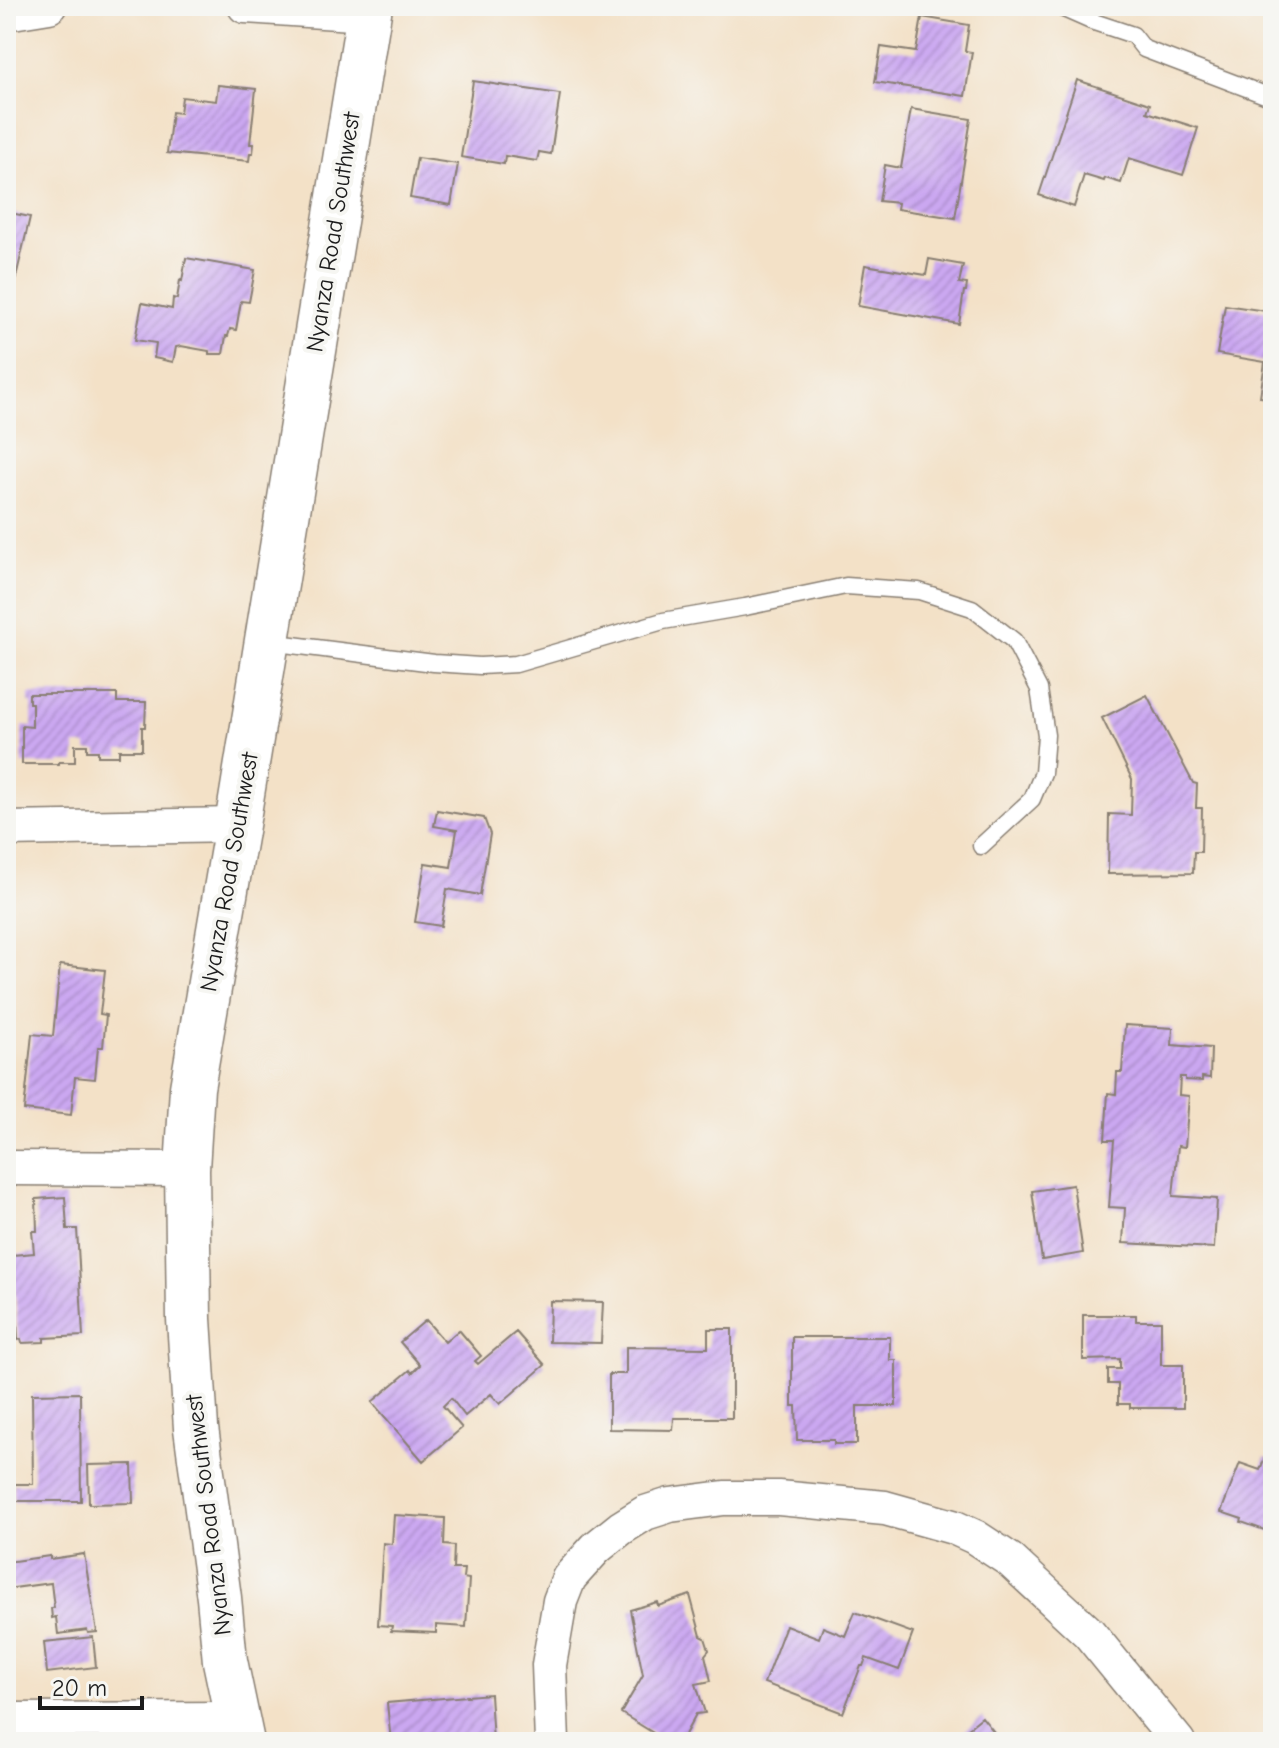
<svg xmlns="http://www.w3.org/2000/svg" width="1279" height="1748" viewBox="0 0 1279 1748" font-family="'Comic Neue',sans-serif">
  <defs>
    <pattern id="building-hatch" width="6" height="6" patternUnits="userSpaceOnUse" patternTransform="scale(2)"><rect width="6" height="6" fill="#cba7f1"/><path d="M-1 1l2-2M0 6l6-6M5 7l2-2" fill="none" stroke="#ae8fce"/></pattern>
  </defs>
  <rect width="100%" height="100%" fill="#f6f6f2"/>
  <filter id="ink" filterUnits="userSpaceOnUse"><feTurbulence type="fractalNoise" baseFrequency=".0125" numOctaves="2"/><feDisplacementMap in="SourceGraphic" scale="16" xChannelSelector="R" yChannelSelector="G"/><feConvolveMatrix kernelMatrix="1 2 1 2 8 2 1 2 1" color-interpolation-filters="sRGB"/></filter>
  <filter id="wash" filterUnits="userSpaceOnUse"><feTurbulence type="fractalNoise" baseFrequency=".006" numOctaves="4" result="noise"/><feDisplacementMap in="SourceGraphic" scale="32" xChannelSelector="R" yChannelSelector="G"/><feGaussianBlur stdDeviation="1.8" result="paint"/><feColorMatrix in="noise" values="0 0 0 0 0 0 0 0 0 0 0 0 0 0 0 0 0 1.4 0 .05"/><feComposite in="paint" operator="in"/></filter>
  <g filter="url(#wash)">
    <rect width="100%" height="100%" fill="#f3e1c7"/>
    <g id="blocks">
      <path fill="url(#building-hatch)" d="M922,17L969,25L965,51L972,52L965,96L875,82L881,47L916,52Z
        M1077,80L1150,104L1147,112L1198,128L1183,175L1129,158L1121,183L1105,178L1104,181L1084,175L1074,207L1039,195Z
        M473,81L560,94L551,154L539,152L537,161L505,156L504,164L461,157Z
        M218,85L256,89L250,144H254L253,153H250L249,161L167,153L172,112L180,113L182,97L216,101Z
        M911,109L971,119L955,218L897,209L898,203L879,201L885,165L901,168Z
        M417,158L458,164L451,205L410,198Z
        M6,212L30,217L13,290L6,289Z
        M186,258L255,270L249,302L241,301L236,330L230,329L228,336H226L223,354H209V351L181,346L176,347L173,362L154,358L156,343L135,340L142,303L172,309L173,298L177,299L180,280L182,281Z
        M929,259L963,265L959,283L967,284L966,291H964L959,324L858,306L865,265L926,275Z
        M1225,305L1273,312V399L1260,397L1265,362L1217,354Z
        M29,694H117V702H146L145,727H142V750H119V756H98V751H87V745H75V762H59V764H22V726L32,727V703H29Z
        M1147,695L1193,783L1197,784L1196,808H1202L1201,852H1194L1193,873L1108,874L1109,814L1131,815L1132,779L1102,718Z
        M437,810L484,818L490,834L480,895L447,889L441,926L415,922L425,863L451,867L457,830L434,826Z
        M60,965L105,970L100,1014L106,1015L103,1047H98L95,1079L75,1077L71,1115L24,1110L32,1034L53,1036Z
        M1125,1025L1173,1028L1172,1045L1211,1048L1210,1078L1202,1077V1081L1185,1080V1077H1180L1179,1095L1189,1096L1185,1147L1178,1146L1173,1196L1217,1199L1214,1248L1123,1243L1125,1208L1109,1207L1114,1140H1105L1108,1093L1116,1094L1117,1072H1122Z
        M1073,1185L1083,1253L1042,1260L1032,1191Z
        M65,1197L67,1229H77L83,1336L44,1338V1342L22,1343L21,1339L18,1340L13,1255L34,1253L32,1231H37L36,1199Z
        M550,1301L603,1302L601,1343L549,1342Z
        M1083,1315H1136V1321H1161V1365H1183V1408H1130V1404H1118V1384H1108V1369H1120V1359L1083,1360Z
        M426,1320L445,1342L459,1330L481,1356L475,1361L478,1364L516,1332L545,1365L500,1404L491,1394L465,1416L451,1398L443,1406L462,1428L423,1461L372,1402L410,1370L412,1373L420,1365L400,1342Z
        M708,1329H732V1418H674L673,1430L609,1429V1374H626V1347L708,1348Z
        M792,1337H890V1360H896V1406H857V1444H834V1440H797L796,1406H792Z
        M80,1393L81,1501H14V1484H33L32,1394Z
        M1265,1457L1273,1460V1533L1241,1522L1242,1519L1221,1512L1240,1463L1260,1470Z
        M132,1464L133,1503L89,1504L88,1465Z
        M394,1515L445,1518L444,1545L454,1546L453,1569H464L463,1578L469,1579L466,1627L436,1625V1633L391,1631L392,1626L378,1625L383,1543L392,1544Z
        M84,1554L97,1632L88,1633L87,1630L58,1634L56,1617L52,1618L51,1608H54L51,1583L6,1589V1562L50,1556V1559Z
        M690,1595L701,1636L705,1638L709,1650L705,1655L711,1681L696,1684L705,1713L696,1714L681,1742H668L621,1713L643,1675L630,1610L657,1602L658,1606Z
        M855,1612L913,1633L899,1670L866,1658L863,1666H861L843,1713L764,1683L786,1625L819,1638L823,1627L845,1636Z
        M93,1637L96,1667L47,1673L44,1642Z
        M490,1694L493,1741L391,1742L387,1703Z
        M982,1717L1002,1742H951Z"/>
    </g>
  </g>
  <g filter="url(#ink)">
    <use href="#blocks" fill-opacity="0" stroke="#887e72" stroke-width="2"/>
    <g fill="none" stroke-linecap="round" stroke-linejoin="round">
      <defs>
        <path id="lane" d="M1057,6L1091,21L1133,35L1144,49L1273,98
          M269,642L434,663L480,666L516,664L663,621L745,607L846,586L919,591L972,608L1014,641L1039,689L1046,735L1043,773L1032,799L981,846"/>
        <path id="street" d="M245,6L368,14
          M6,13L49,6
          M6,829L237,825
          M6,1168L187,1169
          M6,1720L236,1719
          M552,1742L549,1665L560,1601L569,1578L596,1548L621,1528L645,1513L670,1505L724,1498H779L885,1508L953,1527L975,1537L1010,1560L1089,1633L1178,1742"/>
        <path id="secondary" d="M242,1742L225,1661L219,1598L196,1428L189,1319L187,1169L192,1088L237,825L370,6"/>
      </defs>
      <use href="#lane" stroke="#887e72" stroke-width="19"/>
      <use href="#street" stroke="#887e72" stroke-width="37"/>
      <use href="#secondary" stroke="#887e72" stroke-width="47"/>
      <use href="#lane" stroke="#fff" stroke-width="16"/>
      <use href="#street" stroke="#fff" stroke-width="34"/>
      <use href="#secondary" stroke="#fff" stroke-width="44"/>
    </g>
  </g>
  <g text-anchor="middle" dominant-baseline="central" stroke-width="8" stroke-linejoin="round" paint-order="stroke">
    <g font-size="24" fill="#1c1c1c" stroke="#f6f6f2">
      <text transform="translate(333 232) rotate(-81)">Nyanza Road Southwest</text>
      <text transform="translate(229 872) rotate(-80)">Nyanza Road Southwest</text>
      <text transform="translate(208 1515) rotate(-97)">Nyanza Road Southwest</text>
    </g>
  </g>
  <rect width="1279" height="1748" fill="none" stroke="#f6f6f2" stroke-width="32"/>
  <path d="M40 1696v12h102v-12" fill="none" stroke="#1c1c1c" stroke-width="4"/>
  <text x="52" y="1696" font-size="24" fill="#1c1c1c" stroke="#f6f6f2" stroke-width="6" paint-order="stroke">20 m</text>
</svg>
